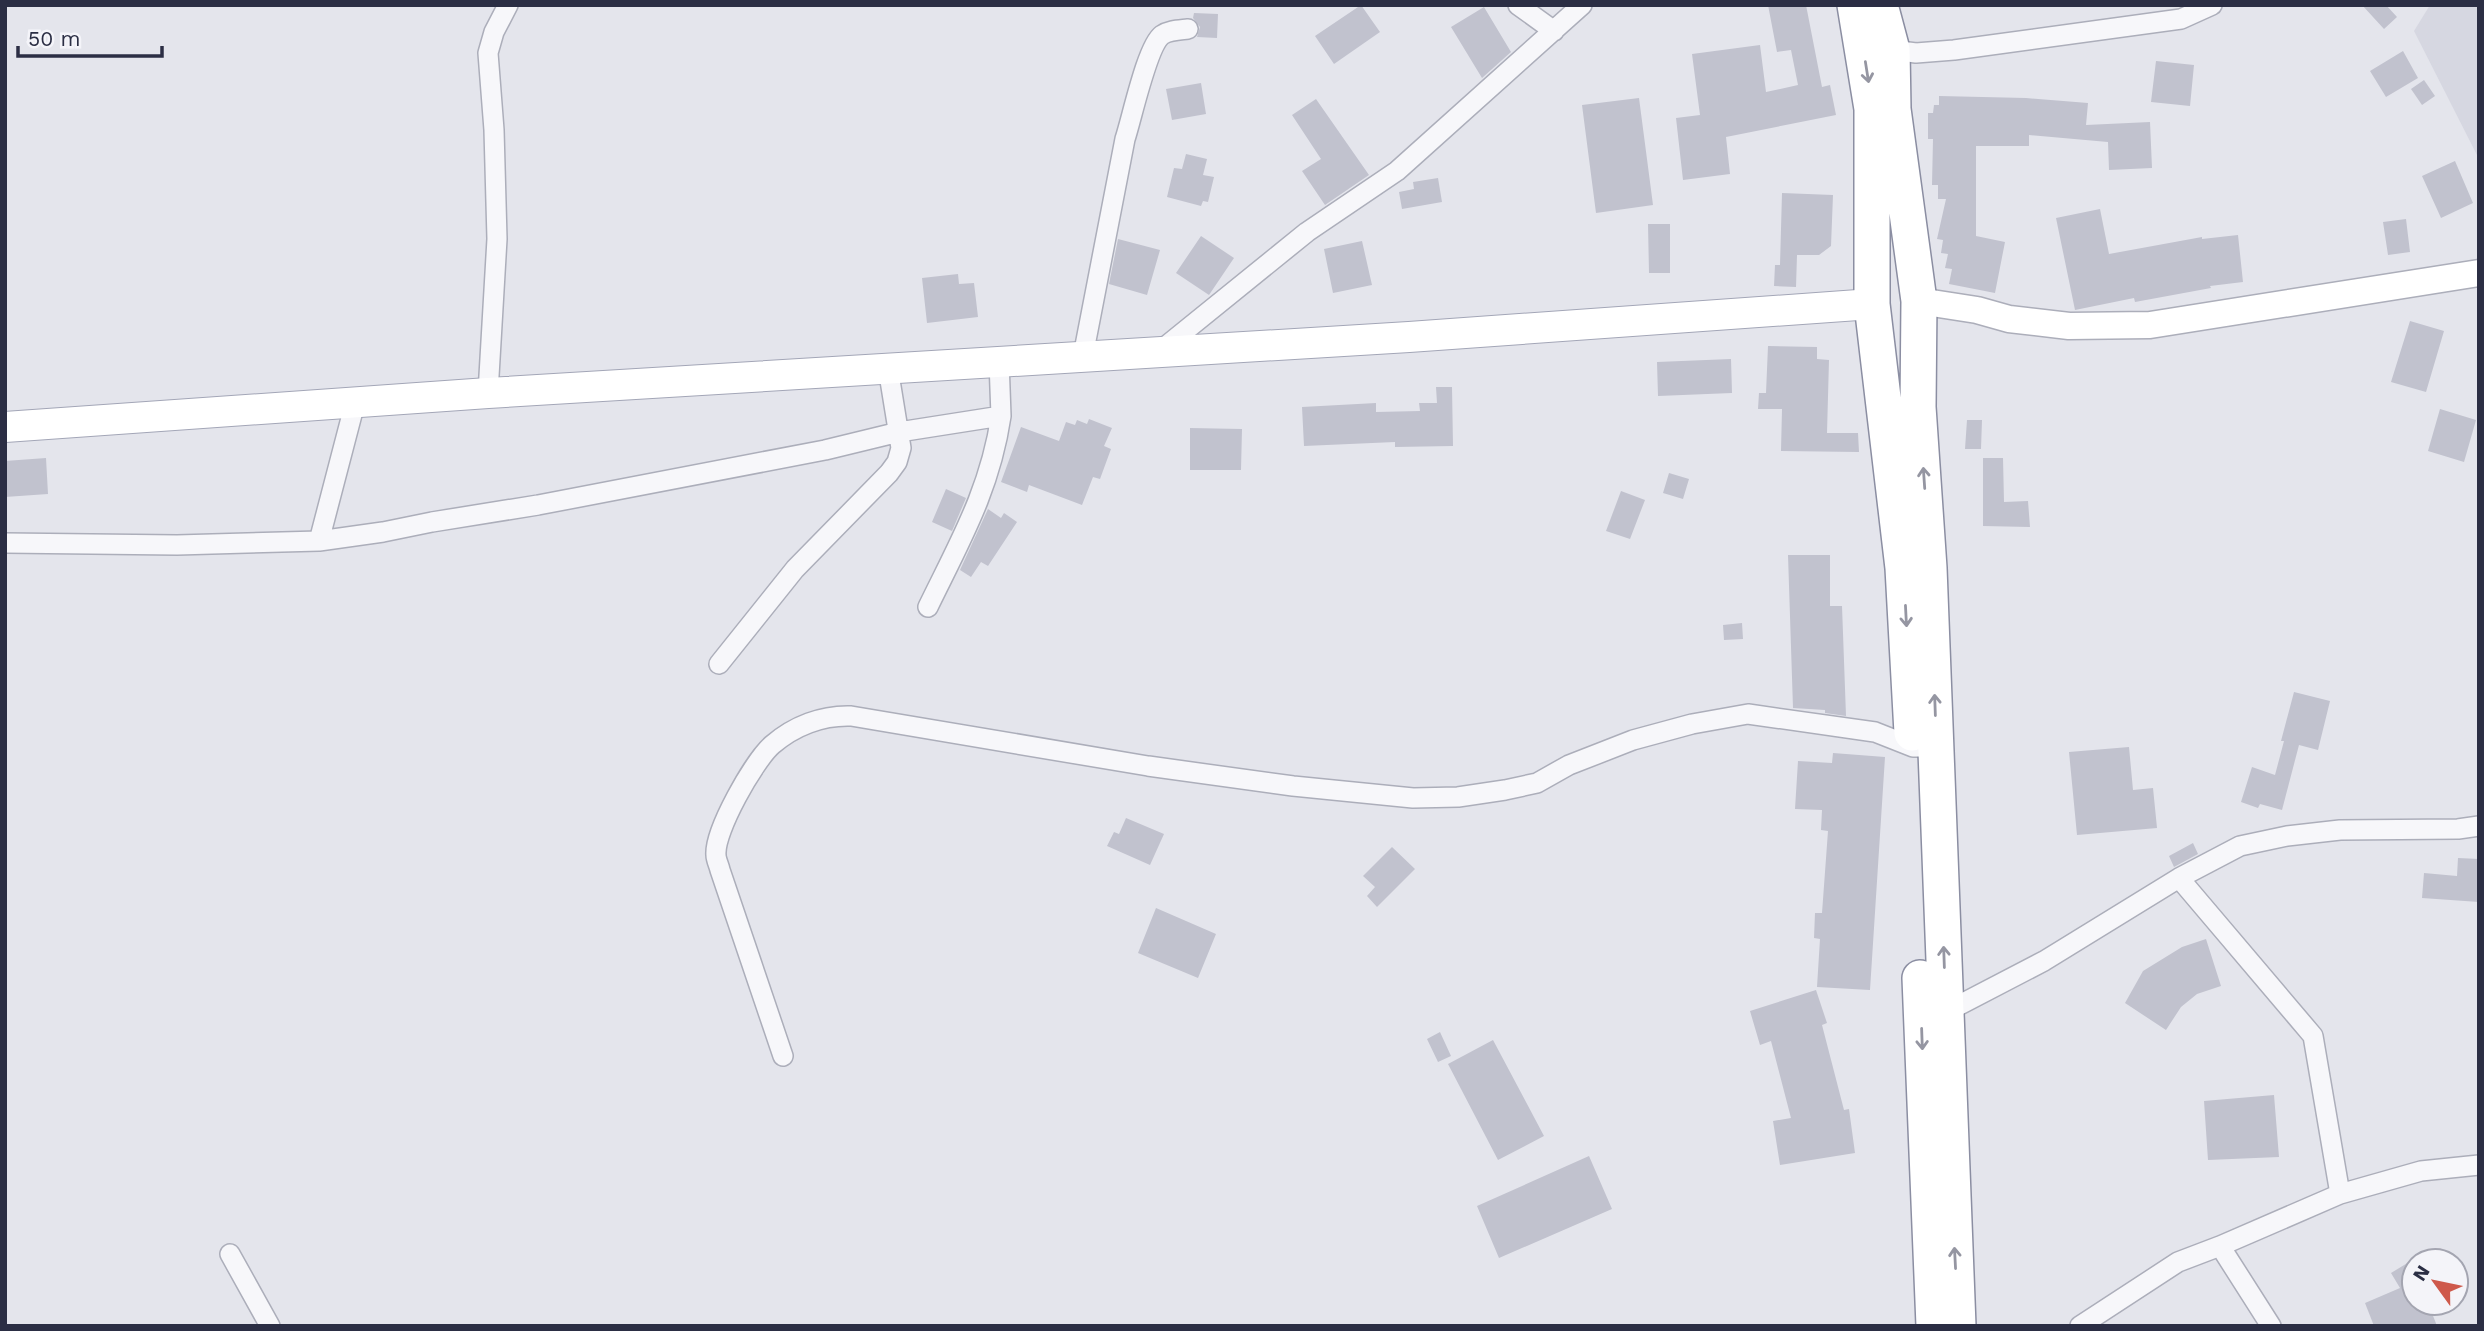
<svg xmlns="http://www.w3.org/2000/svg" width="2484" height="1331" viewBox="0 0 2484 1331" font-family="'Work Sans',sans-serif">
  <rect width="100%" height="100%" fill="#e4e5ec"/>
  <path fill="#d6d7e1" d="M2430,5H2479V159L2414,31Z"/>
  <path fill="#c1c2ce" d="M1361,5L1380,32L1334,64L1315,36Z
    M1768,5H1806L1822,87L1830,85L1836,115L1726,137L1730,174L1683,180L1676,118L1700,115L1692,54L1760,45L1766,92L1798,85L1791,50L1777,52Z
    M2362,5H2386L2397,17L2384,29Z
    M1484,7L1511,52L1482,78L1451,27Z
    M1194,13L1218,14L1217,38L1197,37L1200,27L1193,18Z
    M2403,51L2418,78L2386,97L2370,71Z
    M2156,61L2194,65L2190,106L2151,102Z
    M2424,80L2435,96L2422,105L2411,89Z
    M1201,83L1206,114L1172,120L1166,89Z
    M1939,96L2026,98L2088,103L2086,125L2150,122L2152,168L2109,170L2108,142L2029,135V146H1976V236L2005,242L1995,293L1949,284L1952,269L1945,268L1948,254L1941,253L1943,240L1937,239L1946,199H1938V185H1932L1933,139H1928V113H1933L1934,105H1939Z
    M1639,98L1653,205L1596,213L1582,105Z
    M1316,99L1369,175L1325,205L1302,171L1321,159L1292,115Z
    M1186,154L1207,159L1203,175L1214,177L1208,202L1203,201L1201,206L1167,197L1174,168L1182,169Z
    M2455,161L2473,203L2441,218L2422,176Z
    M1438,178L1442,202L1402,209L1399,192L1414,189L1413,182Z
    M1782,193L1833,195L1831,246L1819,255H1797L1796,287L1774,286L1775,265H1780Z
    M2100,209L2109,254L2202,237V239L2238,235L2243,282L2210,286L2211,288L2135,302L2134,298L2075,310L2056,218Z
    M2406,219L2410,252L2388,255L2383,222Z
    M1648,224H1670V273H1649Z
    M1201,236L1234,258L1209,295L1176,273Z
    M1118,239L1160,250L1147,295L1109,284Z
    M1362,241L1372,285L1333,293L1324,249Z
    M958,274L959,284L974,283L978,317L927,323L922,278Z
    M2410,321L2444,331L2426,392L2391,382Z
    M1768,346L1817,347V359L1829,360L1827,433H1858L1859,452L1781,451L1782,409H1758L1759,393H1766Z
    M1731,359L1732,393L1658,396L1657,362Z
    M1436,387H1452L1453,446L1395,447V442L1304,446L1302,407L1376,403V412L1420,411L1419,403H1437Z
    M2440,409L2476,420L2464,462L2428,451Z
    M1089,419L1112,428L1104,446L1111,449L1100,479L1093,477L1082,505L1029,485L1027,492L1001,482L1021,427L1059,441L1066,422L1075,425L1077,420L1087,424Z
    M1967,420H1982L1981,449H1965Z
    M1190,428L1242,429L1241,470H1190Z
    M46,458L48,494L5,497V461Z
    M1983,458H2003L2004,502L2028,501L2030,527L1983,526Z
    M1669,473L1689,479L1683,499L1663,493Z
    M946,489L966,498L952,531L932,522Z
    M1621,491L1645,500L1630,539L1606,531Z
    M988,509L1001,518L1004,513L1017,522L988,566L981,562L971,577L960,570Z
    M1788,555H1830V606H1842L1846,716L1825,713V710L1793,708Z
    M1742,623L1743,639L1724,640L1723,625Z
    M2294,692L2330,701L2318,750L2299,745L2282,810L2260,804L2258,808L2241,802L2252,767L2275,775L2284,741H2281Z
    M2129,747L2133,790L2153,788L2157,828L2077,835L2069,752Z
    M1833,753L1885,757L1870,990L1817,987L1820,939L1814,938L1815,913H1822L1828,831L1821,830L1822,810L1795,809L1798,761L1832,763Z
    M1126,818L1164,834L1150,865L1107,846L1114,832L1119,834Z
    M2193,843L2198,854L2174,867L2169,856Z
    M1392,847L1415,869L1377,907L1367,896L1375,887L1363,876Z
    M2458,858L2479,859V902L2422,898L2424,873L2457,876Z
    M1156,908L1216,934L1198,978L1138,953Z
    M2206,939L2221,986L2197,994L2181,1007L2166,1030L2125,1003L2143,971L2182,947Z
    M1816,990L1827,1023L1822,1025L1844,1110L1849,1109L1855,1153L1780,1165L1773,1121L1791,1118L1771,1041L1760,1045L1750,1011Z
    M1440,1032L1451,1056L1438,1062L1427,1039Z
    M1493,1040L1544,1136L1498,1160L1448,1064Z
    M2274,1095L2279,1157L2208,1160L2204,1101Z
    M1589,1156L1612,1209L1499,1258L1477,1206Z
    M2414,1259V1303H2428L2437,1326H2374L2365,1303L2400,1288L2391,1273Z"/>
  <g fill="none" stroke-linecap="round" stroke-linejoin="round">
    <defs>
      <path id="street" d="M1518,5L1554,31
        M1892,50L1916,53L1954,50L2181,19L2212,5
        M1160,351L1307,232L1397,171L1582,5
        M1083,356L1125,139C1132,118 1147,46 1162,35C1169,30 1179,30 1188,29
        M999,361L1001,416
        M488,393L497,239L494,130L488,53L494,32L508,5
        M319,541L355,403
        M5,543L177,545L319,541L383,532L432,522L538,505L825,450L899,432L1001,416C990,490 960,541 928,607
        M719,664L795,569L889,473L897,462L901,448L888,368
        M2179,878L2313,1036L2340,1194
        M1946,1012L2044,961L2179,878L2240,846L2287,836L2340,830L2458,829L2479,826
        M783,1056L720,870C719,865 716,860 716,855C714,831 754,761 772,745C794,726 822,715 851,716L1148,766L1293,786L1413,798L1458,797L1505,790L1537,783L1569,765L1633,740L1692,724L1748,714L1875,732L1913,747H1921
        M2220,1246L2340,1194L2421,1171L2479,1165
        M230,1254L270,1326
        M2080,1326L2178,1262L2220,1246L2271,1326"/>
      <path id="secondary" d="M1919,301L1977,310L2009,319L2069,326L2150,325L2479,273"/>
      <path id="primary" d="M5,427L488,393L1409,337L1872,304"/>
      <path id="highway" d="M1855,5L1872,109V304L1903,568L1912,733
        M1880,5L1892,50L1893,109L1919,301L1918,407L1929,568L1958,1326
        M1920,978L1934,1326"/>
    </defs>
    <use href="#street" stroke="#acaeba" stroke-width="22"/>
    <use href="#secondary" stroke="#acaeba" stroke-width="29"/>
    <use href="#primary" stroke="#a3a6b7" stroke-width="32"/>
    <use href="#highway" stroke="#8b8ea2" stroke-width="38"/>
    <use href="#street" stroke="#f7f7fa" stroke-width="19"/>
    <use href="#secondary" stroke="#fff" stroke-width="26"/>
    <use href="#primary" stroke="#fff" stroke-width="30"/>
    <use href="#highway" stroke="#fff" stroke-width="35"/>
  </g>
  <defs><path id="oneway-shaft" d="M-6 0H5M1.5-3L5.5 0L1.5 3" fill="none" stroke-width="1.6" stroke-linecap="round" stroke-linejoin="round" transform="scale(1.75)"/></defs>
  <g stroke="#9596a2">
    <use href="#oneway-shaft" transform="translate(1867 72) rotate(81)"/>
    <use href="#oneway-shaft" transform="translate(1924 478) rotate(-94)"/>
    <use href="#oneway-shaft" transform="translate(1906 616) rotate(87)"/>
    <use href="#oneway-shaft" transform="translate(1935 705) rotate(-92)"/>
    <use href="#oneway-shaft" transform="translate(1944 957) rotate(-92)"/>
    <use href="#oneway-shaft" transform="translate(1922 1039) rotate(88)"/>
    <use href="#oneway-shaft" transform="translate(1955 1258) rotate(-93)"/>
  </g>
  <rect width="2484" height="1331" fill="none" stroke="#2b2e44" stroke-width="14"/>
  <g transform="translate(2435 1282) rotate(303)"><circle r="33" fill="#f4f4f9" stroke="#a4a5b1" stroke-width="2"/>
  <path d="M0-5L12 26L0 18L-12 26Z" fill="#ce594b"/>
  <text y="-10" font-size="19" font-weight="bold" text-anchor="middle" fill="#2b2e44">N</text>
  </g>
  <path d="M18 46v10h144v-10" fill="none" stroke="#2b2e44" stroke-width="3.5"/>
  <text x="28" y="46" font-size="21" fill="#2b2e44" stroke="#f4f4f9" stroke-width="5" paint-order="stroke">50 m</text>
</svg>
